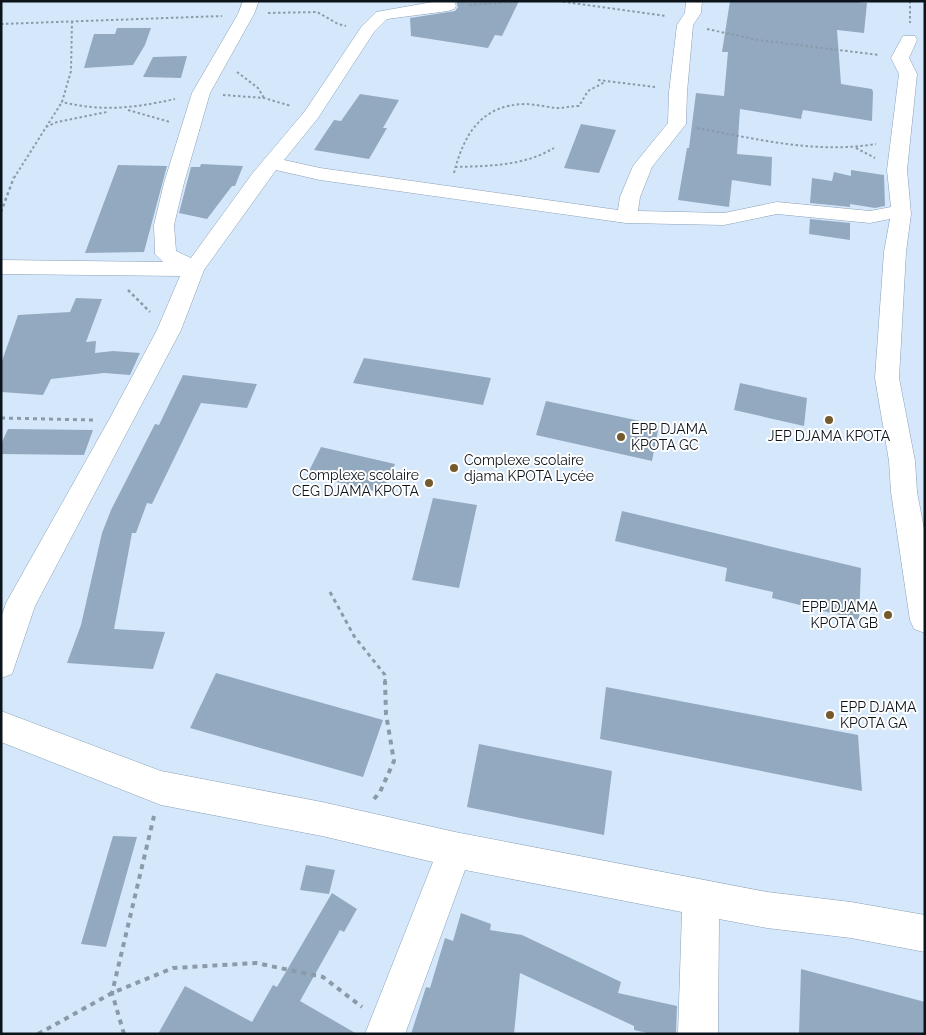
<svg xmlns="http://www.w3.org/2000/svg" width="926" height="1035" viewBox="0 0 926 1035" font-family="Raleway,sans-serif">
  <rect width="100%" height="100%" fill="#d5e8fb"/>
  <path fill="#93a9c0" d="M456,1H519L502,36L495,35L488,48L411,36L410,18L455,11L458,7Z
    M730,1H850L867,3L864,33L837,30L841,84L872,89L873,92L872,121L803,110L801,119L740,109L737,154L772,157L771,186L732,180L729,207L678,200L687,148H689L696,93L724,96L728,52H722Z
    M117,28H151L145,45L133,65L84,68L94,34H115Z
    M187,56L181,78L143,77L153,57Z
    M360,94L399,100L383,128H387L369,159L314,150L334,120L341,121Z
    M581,124L616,130L599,173L564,168Z
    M201,164L243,166L235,186H232L207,219L179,213L191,167H200Z
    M118,165L167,166L144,252L85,253Z
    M851,170L884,175L885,206L875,208L850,204V207L810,203L812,178L832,181L834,172L851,176Z
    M810,219L850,223V240L809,234Z
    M76,298L102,299L86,342L96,341L95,353L113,351L140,353L130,375L104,373L51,379L43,395L1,392V364L18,315L70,312Z
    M364,358L491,378L483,405L353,383Z
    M183,375L257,384L247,408L201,403L152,504L147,503L136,533H132L114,629L165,632L153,669L67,663L81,625L102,533L111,510L155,424L159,425Z
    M740,383L807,398L804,426L734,410Z
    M546,401L659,425L652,461L536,435Z
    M8,429L93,430L84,455L1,454V444Z
    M321,447L395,464L382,493L307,475Z
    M433,498L477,505L459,588L412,580Z
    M622,511L861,568L859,620L772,598L773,592L725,581L727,568L615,541Z
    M216,673L383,720L363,777L190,728Z
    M606,687L858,735L862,791L600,739Z
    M479,744L612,771L604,835L467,807Z
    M113,836L137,837L106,947L81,944Z
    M306,865L335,870L329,894L300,890Z
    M332,893L357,909L344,932L340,930L300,1001L357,1034H158L185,986L252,1022L273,985L277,987Z
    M461,913L491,924L490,930L522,935L621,982L618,993L677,1006L676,1034H652L634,1030V1026L520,973L514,1034H411L426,987L430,988L445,938L453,941Z
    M801,969L925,1002V1034H799Z"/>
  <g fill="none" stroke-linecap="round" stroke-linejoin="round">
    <defs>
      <path id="minor" d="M243,1H259L254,14L210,93L184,183L174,225L176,251L191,258L252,174L305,111L362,26L376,12L438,1H454L456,6L454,9L448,11L387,19L374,32L318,118L284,160L320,168L618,210L620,197L633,166L668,123L669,92L677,25L685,13L686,1H702L701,13L693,25L687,92L686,124L652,167L640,197L638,211L724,213L777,202L870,211L891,207L887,170L899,74L891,58L903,36H915L917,40L909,58L917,74L907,170L911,214L906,252L899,378L915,461L917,492L925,534V633L914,629L910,620L891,492L889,461L875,378L884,252L890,219L870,223L777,214L724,225L626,223L320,180L276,170L204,270L181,330L35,606L12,674L1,678V618L6,603L110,418L157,330L180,276L1,274V260L163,262L155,254L154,225L164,183L192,93L238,14Z
        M1,711L161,771L322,802L455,832L767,892L851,902L925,915V952L851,938L767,928L719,919L718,1034H678L682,912L465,870L405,1034H365L433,862L322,836L161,805L1,742Z"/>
    </defs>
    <use href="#minor" stroke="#8aa0b7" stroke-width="1"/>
    <path stroke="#8b9aa8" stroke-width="2" stroke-dasharray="2.5 2.5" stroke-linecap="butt" d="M558,1L666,16
      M910,1V23
      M469,5L516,2
      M268,13L317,12L338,24L346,26
      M72,21L71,71L62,102C104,112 134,108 175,99
      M1,24L222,16
      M707,29L758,40L879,55
      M237,72L258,88L264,98
      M598,80L655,87
      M223,95L264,98L291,106
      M128,110L170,122
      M46,127L57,122L107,112
      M697,128C757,139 815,154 876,144
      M856,148L875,158
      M455,167C489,166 524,166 554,148
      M454,173C464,134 481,105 525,104C535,104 546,107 556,108C564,108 571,106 579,106L588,91L605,82
      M14,178L62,102"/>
    <path stroke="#8b9aa8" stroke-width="2.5" stroke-dasharray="3 3" stroke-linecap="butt" d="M1,212L14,177
      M128,290L150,312"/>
    <path stroke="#8b9aa8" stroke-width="3" stroke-dasharray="4 4" stroke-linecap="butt" d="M1,418L93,420
      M330,592L354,636L385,675V682"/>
    <path stroke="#8b9aa8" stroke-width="4" stroke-dasharray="5 5" stroke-linecap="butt" d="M374,799L380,792L394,761L386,714L385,681
      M38,1034L112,993L173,968L256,963L323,977L362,1007
      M124,1034L112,993L154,816"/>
    <use href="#minor" fill="#fff" fill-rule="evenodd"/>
  </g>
  <g fill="#755a2d" stroke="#fff" stroke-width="2">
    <circle cx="829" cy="420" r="5"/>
    <circle cx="621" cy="437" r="5"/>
    <circle cx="454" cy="468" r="5"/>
    <circle cx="429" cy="483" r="5"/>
    <circle cx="888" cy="615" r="5"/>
    <circle cx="830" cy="715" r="5"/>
  </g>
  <g text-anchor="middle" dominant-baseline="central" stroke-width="4" stroke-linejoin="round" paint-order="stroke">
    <g font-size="14" fill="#0b131b" stroke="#fff" text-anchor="start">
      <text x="631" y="429">EPP DJAMA<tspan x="631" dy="16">KPOTA GC</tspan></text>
      <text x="829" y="436" text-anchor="middle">JEP DJAMA KPOTA</text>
      <text x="464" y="460">Complexe scolaire<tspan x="464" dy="16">djama KPOTA Lycée</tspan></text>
      <text x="419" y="475" text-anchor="end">Complexe scolaire<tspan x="419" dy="16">CEG DJAMA KPOTA</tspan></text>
      <text x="878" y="607" text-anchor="end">EPP DJAMA<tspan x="878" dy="16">KPOTA GB</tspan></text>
      <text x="840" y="707">EPP DJAMA<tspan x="840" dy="16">KPOTA GA</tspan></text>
    </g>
  </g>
  <rect width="926" height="1035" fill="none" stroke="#0b131b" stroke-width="5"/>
</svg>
